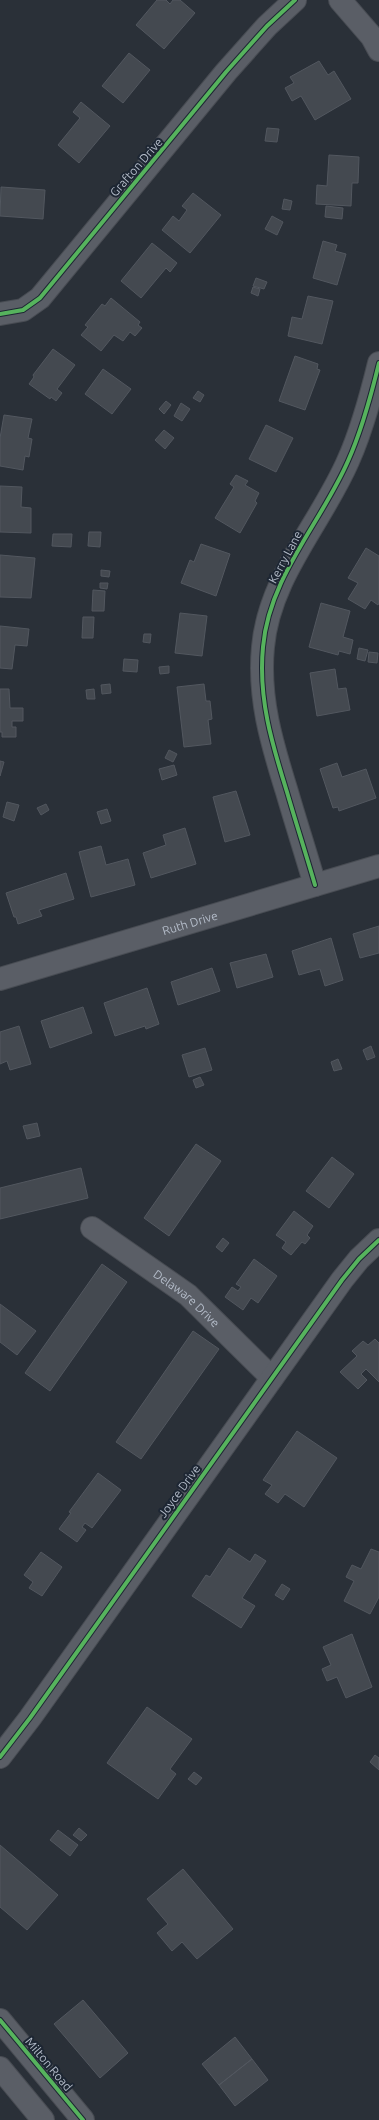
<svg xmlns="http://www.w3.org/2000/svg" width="379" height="2120" viewBox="0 0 379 2120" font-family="Ubuntu,sans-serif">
  <rect width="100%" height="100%" fill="#2a3038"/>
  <path fill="#444950" stroke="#52575f" d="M157,0H166L170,4L173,0H180L195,13L164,49L136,25Z
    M129,53L150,70L123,103L102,86Z
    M319,61L328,75L334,71L351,99L315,120L301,96L292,101L285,88L294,83L290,77Z
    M81,102L110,126L79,163L58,145L80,118L73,112Z
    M267,128L279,129L277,142L265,141Z
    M329,155L359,157L358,183H352L351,206L316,204L317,185L327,186Z
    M1,187L45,190L43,219L0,216Z
    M193,193L221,215L190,253L162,230L173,216L179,221L187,210L182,206Z
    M284,199L292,201L290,210L282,209Z
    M326,206L343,208L342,219L325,217Z
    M272,216L283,222L277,235L265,229Z
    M323,241L337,245L335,251L346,254L337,285L313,278Z
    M152,243L177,263L170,272L166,268L141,298L121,281Z
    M256,278L267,282L264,289L253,286Z
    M253,287L260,289L258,296L251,293Z
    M308,296L333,301L322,344L288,336L292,317L302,319Z
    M111,298L140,322L138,325L142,328L135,336L130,332L123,341L114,335L101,351L81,335L88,327L85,325L102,304L105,306Z
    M53,349L75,365L57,389L62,393L56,401L51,397L50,399L29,384L34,377L33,375Z
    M295,356L318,364L317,369L320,370L305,410L279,401Z
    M103,369L131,389L112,414L85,394Z
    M198,391L204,395L200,402L193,398Z
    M166,401L171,405L164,414L159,409Z
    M181,403L190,409L182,421L174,416Z
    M4,415L32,419L28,438L32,439L29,457L25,456L23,470L0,466V438Z
    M266,425L293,438L276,472L249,459Z
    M164,430L174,438L165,449L155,440Z
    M236,475L248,481L245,485L259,493L255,501L257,503L240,533L215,518L234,487L230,484Z
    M0,486L22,487L21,507L31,508V533L0,532Z
    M89,532H101L100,547L88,546Z
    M53,534H72L71,547L52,546Z
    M201,544L230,554L216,596L181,583L190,560L194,562Z
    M366,548L379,556V603L378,605L371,600L365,609L348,599L358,583L348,578Z
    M0,555L35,558L31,598L0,597Z
    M101,570L110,571L109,577L101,576Z
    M100,583H108L107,589L100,588Z
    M93,590L105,591L104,611H92Z
    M321,603L350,611L343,637L353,640L350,654L339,651L338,655L309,647Z
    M180,613L207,616L202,656L175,653Z
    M83,617H94L93,638H82Z
    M0,626L29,629L27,646L15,645L12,669L0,668Z
    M144,634H151L150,643L143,642Z
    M359,648L368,650L365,661L357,659Z
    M369,652L378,653L377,663L368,662Z
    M124,659L138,660L137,672L123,671Z
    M169,666V673L160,674L159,667Z
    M335,669L338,689L346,688L350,710L317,716L310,673Z
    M110,684L111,693L102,694L101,685Z
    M204,684L206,701H210L212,719L208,720L211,744L184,747L177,687Z
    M0,689H9L10,708H23V721H12V727H16V737H2V732H0Z
    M94,689L95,699H87L86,690Z
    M169,750L177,754L173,762L165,758Z
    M0,761L4,762L0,776Z
    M337,763L342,777L366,769L376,798L339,811L338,807L333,808L320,769Z
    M174,765L177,775L162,780L159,769Z
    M236,791L250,835L225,842L213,797Z
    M7,802L19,805L14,821L3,817Z
    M46,804L49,810L41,815L37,808Z
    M107,809L111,821L101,824L97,812Z
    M185,828L196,864L151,878L143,853L166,845L163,835Z
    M101,846L106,865L128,859L135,885L91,897L79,852Z
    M66,873L74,899L39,910L42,916L18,924L16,917H14L6,893Z
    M379,926V953L360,958L353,934Z
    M331,938L343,980L325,986L320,969L299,975L292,951Z
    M266,954L273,977L237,988L230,963Z
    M212,968L220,991L178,1005L171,982Z
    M147,988L159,1024L146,1029L145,1026L115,1036L104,1003Z
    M83,1007L92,1033L50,1048L41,1021Z
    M19,1026L31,1064L10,1070L7,1061L0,1064V1032Z
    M371,1046L375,1057L367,1060L363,1050Z
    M205,1048L212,1070L189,1077L182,1055Z
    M338,1059L342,1069L334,1071L331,1062Z
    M200,1077L204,1085L196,1088L193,1080Z
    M37,1123L40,1136L27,1139L23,1126Z
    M196,1144L221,1161L169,1236L144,1218Z
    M332,1157L354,1174L329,1208L306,1191Z
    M81,1168L88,1198L0,1219V1188Z
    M294,1211L313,1226L307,1235L310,1238L305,1244L302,1242L291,1255L282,1248L286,1242L276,1235Z
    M223,1238L229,1243L222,1252L216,1247Z
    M254,1259L277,1276L258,1303L251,1298L243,1310L225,1297L232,1287L238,1291L241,1287L236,1284Z
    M102,1264L127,1282L50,1391L25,1373Z
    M0,1304L36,1331L17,1355L0,1342Z
    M193,1331L219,1349L141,1459L116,1442Z
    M375,1339L379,1343V1382L366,1369L361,1374L367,1380L358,1389L340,1372L357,1356L352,1351L363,1341L368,1345Z
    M297,1431L337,1458L304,1507L285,1494L278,1503L265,1494L272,1485L263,1480Z
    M98,1473L121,1490L92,1528L85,1523L82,1527L86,1530L77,1542L59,1529L71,1513L69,1512Z
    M229,1548L250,1562L255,1554L266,1561L242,1598L255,1606L241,1628L192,1596L206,1575L210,1577Z
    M371,1549L379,1552V1597L370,1614L344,1601L354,1581L346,1577L352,1565L361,1569Z
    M41,1552L62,1567L42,1596L29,1588L33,1582L24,1575Z
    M282,1584L290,1589L283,1600L275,1595Z
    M352,1634L372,1687L346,1698L337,1677L327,1681L322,1669L331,1665L323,1647Z
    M147,1707L192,1739L170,1769L176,1774L158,1799L107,1763Z
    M375,1755L379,1758V1770L370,1762Z
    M194,1772L202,1778L196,1785L188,1779Z
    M79,1828L87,1835L81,1841L73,1835Z
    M58,1830L78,1845L70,1856L50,1840Z
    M0,1845L58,1895L27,1930L0,1907Z
    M183,1869L233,1929L197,1959L182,1942L172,1951L157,1933L168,1924L147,1899Z
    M83,2000L128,2053L100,2078L54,2024Z
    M235,2037L252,2059L219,2085L202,2064Z
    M252,2059L268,2080L235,2106L219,2085Z"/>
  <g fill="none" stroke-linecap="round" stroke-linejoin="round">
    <defs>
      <g id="minor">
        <path d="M340,0L372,37L379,50"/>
        <path d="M0,314L23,310L40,298L226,72L267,26L295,0"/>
        <path d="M315,885C306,854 296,823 287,792C272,744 258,698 263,647C269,577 321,523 348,461C362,430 371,396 379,363"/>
        <path id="s1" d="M0,979L379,866"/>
        <path id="s2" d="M92,1228L188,1295L272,1378"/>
        <path d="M0,1757L30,1718L342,1280L359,1259L379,1240"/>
        <path d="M0,2020L83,2120"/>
        <path d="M0,2068L43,2120"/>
      </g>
    </defs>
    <use href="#minor" stroke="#484c53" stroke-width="24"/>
    <use href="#minor" stroke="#5a5e66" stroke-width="22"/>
    <defs>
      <path id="cycleway" d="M0,314L23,310L40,298L226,72L267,26L295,0
        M315,885C306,854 296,823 287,792C272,744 258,698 263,647C269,577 321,523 348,461C362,430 371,396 379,363
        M0,1757L30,1718L342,1280L359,1259L379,1240
        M0,2020L83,2120"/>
    </defs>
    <use href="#cycleway" stroke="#1d2633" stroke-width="6"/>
    <use href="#cycleway" stroke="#56b35d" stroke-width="4"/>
  </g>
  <g text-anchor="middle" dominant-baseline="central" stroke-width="4" stroke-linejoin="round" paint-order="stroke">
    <g font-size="12" fill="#b4bcc9" stroke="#1d2633">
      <text transform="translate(136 167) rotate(-49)">Grafton Drive</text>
      <text transform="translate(285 557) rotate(-62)">Kerry Lane</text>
      <text stroke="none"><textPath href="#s1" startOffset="198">Ruth Drive</textPath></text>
      <text stroke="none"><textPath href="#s2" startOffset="118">Delaware Drive</textPath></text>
      <text transform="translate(179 1491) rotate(-54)">Joyce Drive</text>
      <text transform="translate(49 2064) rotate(50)">Milton Road</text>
    </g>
  </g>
</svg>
